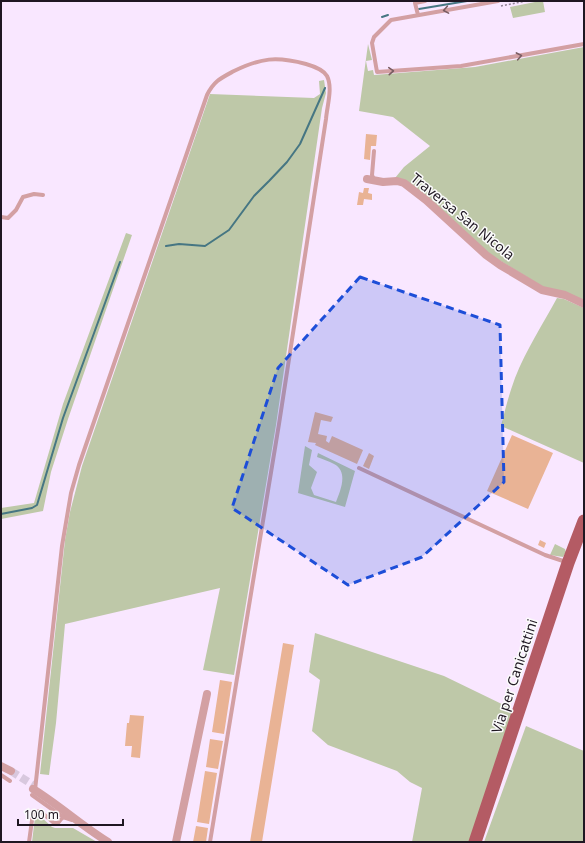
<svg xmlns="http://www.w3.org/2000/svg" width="585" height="843" viewBox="0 0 585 843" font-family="'Noto Sans',sans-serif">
  <rect width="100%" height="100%" fill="#f9e7ff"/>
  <path fill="#bec8a8" d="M540,1H543L545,12L513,18L510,7Z
    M368,44L372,60L366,61L368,71L373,70L374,75L475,67L584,47V302L548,290L489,254L395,178L404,167L430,146L393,117L359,111Z
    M324,80L326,93L322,108L276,425L234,675L203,670L220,588L65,624L56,723L49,775L40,774L65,540L70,512L82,466L210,94L314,98L320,94L319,81Z
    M126,233L132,235L68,419L51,472L43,511L1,519V508L34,503L63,404Z
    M557,298L564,299L584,308V463L501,426C505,410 509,394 515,378C526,350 543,324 557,298Z
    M305,446L312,450L309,465L317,472L311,488L314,495L336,502C340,491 349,472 334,464C329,461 322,459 317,457L318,453L355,471L345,507L298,493Z
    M555,544L565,549L566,552L563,557L550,555Z
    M315,633L444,676L510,708L512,712L470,842H412L422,788L410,782L397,771L328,745L312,731L320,680L309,672Z
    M526,726L584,751V842H484Z
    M39,815L52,827L55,828H73L97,842H32L35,817Z"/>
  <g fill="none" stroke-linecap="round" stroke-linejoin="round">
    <path stroke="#467683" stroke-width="2" d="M419,9L467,1
      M382,17L388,15
      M166,246L179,244L205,246L229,230L254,196L269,181L287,162L300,144L325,88
      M1,514L32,508L37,505L63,418L120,262"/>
  </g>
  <path fill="#e9b395" d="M366,134L377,135L376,146H371L370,160L364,159Z
    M364,188H369L368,193L372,194V200L364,199L363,205H357L359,192L363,193Z
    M315,412L333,417L331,422L321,420L318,434L327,436L326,441L329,443L332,436L363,450L357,464L315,445L316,443L308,442Z
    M512,435L553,453L528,509L487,491Z
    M369,453L374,456L369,469L363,466Z
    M540,540L546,543L544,548L538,545Z
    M283,643L294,645L262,842H250Z
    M220,680L232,682L224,734L212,732Z
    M130,715L144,716L140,758L131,757L132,746H125L127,723H129Z
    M210,739L223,741L218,769L206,767Z
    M205,771L217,773L209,824L197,822Z
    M196,826L208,828L206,842H193Z"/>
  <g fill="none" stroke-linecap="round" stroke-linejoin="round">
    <path stroke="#d8c8de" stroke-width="8" stroke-dasharray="8 4" stroke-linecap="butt" d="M11,771L33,785"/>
    <path stroke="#8f8294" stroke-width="1.5" stroke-dasharray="2 2" stroke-linecap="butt" d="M501,6L526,1"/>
    <path stroke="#d3a0a3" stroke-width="4" d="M498,1L391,20L374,37L372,43L377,72L461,66L584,44
      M418,15L415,3L425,1
      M374,180L372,175L374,151
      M1,217L8,218L16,210L23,197L34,194L43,195
      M359,468L545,555L566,562
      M1,775L10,781
      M35,790L62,546L71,493L79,465L207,95C214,81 221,78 234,71C261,58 276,56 306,64C313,66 323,69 327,76C333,88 327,106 326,119L279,424L210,842
      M32,795L63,817L72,820
      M29,842L33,813L40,811L54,823H58L66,813"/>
    <path stroke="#d3a0a3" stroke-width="8" d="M367,179L383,182L397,181L404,183L426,200L486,255L500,265L542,290L565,295L584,304
      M1,766L11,771
      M33,789C59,805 82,826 108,842
      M176,842L207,694"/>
    <path stroke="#b45b64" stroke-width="13" d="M475,842L568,563L584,521"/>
  </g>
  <defs><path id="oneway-chevron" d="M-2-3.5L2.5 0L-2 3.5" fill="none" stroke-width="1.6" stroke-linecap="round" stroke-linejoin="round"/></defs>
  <g stroke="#795c62">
    <use href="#oneway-chevron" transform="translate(446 10) rotate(170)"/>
    <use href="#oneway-chevron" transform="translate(519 56) rotate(-11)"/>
    <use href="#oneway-chevron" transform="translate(391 71) rotate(-4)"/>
  </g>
  <path fill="#1d4ed8" fill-opacity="0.2" stroke="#1d4ed8" stroke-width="3" stroke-dasharray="8 5" stroke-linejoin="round" d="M360,277L500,325L504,482L422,557L348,585L232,508L278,368Z"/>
  <g text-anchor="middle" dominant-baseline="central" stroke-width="3" stroke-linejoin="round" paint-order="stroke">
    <g font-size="14" fill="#1f1722" stroke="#fbfbfb">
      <text transform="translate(463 216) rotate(39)">Traversa San Nicola</text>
      <text transform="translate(514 676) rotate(-72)">Via per Canicattini</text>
    </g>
  </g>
  <rect width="585" height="843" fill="none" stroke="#1f1722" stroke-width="4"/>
  <path d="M18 819v6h105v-6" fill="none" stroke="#1f1722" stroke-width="2"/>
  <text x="24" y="819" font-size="12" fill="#1f1722" stroke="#fbfbfb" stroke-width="3" paint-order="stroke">100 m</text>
</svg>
